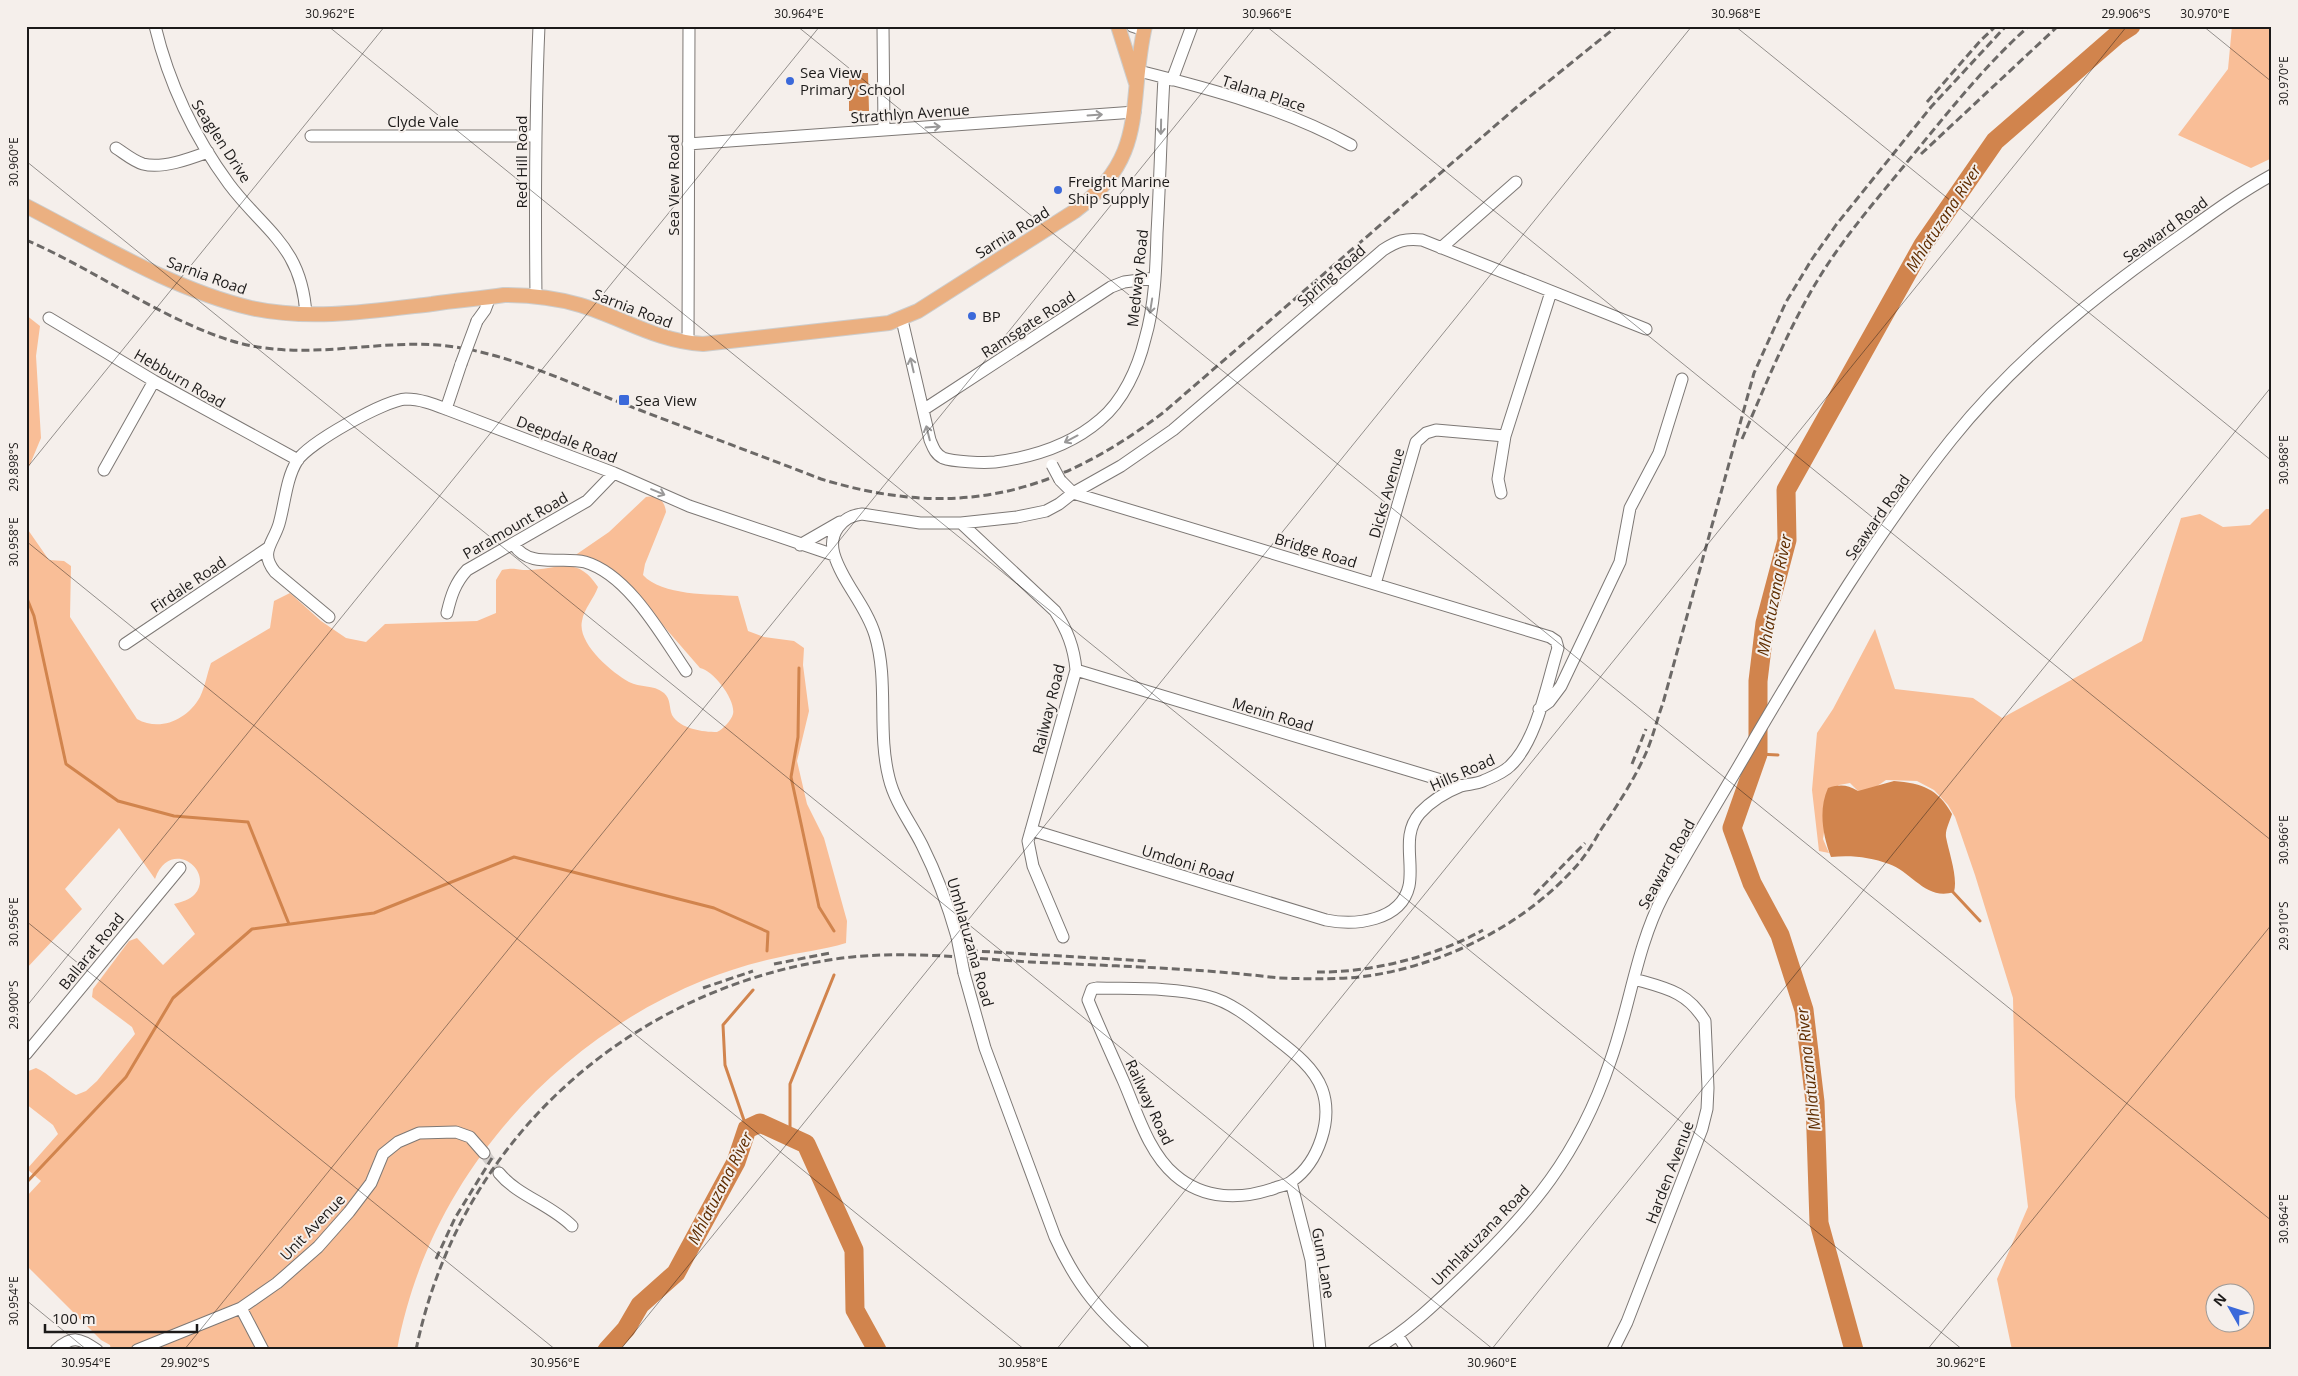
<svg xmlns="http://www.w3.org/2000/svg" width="2298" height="1376" viewBox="0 0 2298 1376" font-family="'Open Sans',sans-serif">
  <rect width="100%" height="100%" fill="#f5efeb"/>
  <path fill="#f9be97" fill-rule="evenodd" d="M2232,26H2272V158L2251,168L2178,135L2228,69Z
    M26,315L40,326L36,356L41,438L26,474Z
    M654,496C662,500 665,503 666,512L645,564L643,575C662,596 710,594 738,596L748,631L764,637L794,641L804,648L803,665L809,711L797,761L807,804L824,838L847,921L846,943C823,950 800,952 776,958C751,963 727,971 704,980C549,1043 427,1184 397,1350H111L110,1345L101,1340L26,1265V1197L41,1181L27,1169L58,1134L53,1125L26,1104V1072L36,1068C48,1073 63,1088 76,1095L86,1091L97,1081L135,1034L132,1027L92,997L93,989L129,941L137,938L163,965L195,934L174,904C181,902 190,900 195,894C215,870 170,837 155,879L119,828L65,889L82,909L26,969V527L49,560L64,561L71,566L70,617L137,719C160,732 187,720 200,697C205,687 207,674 211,663L270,628L274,601L290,593L321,621L346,638L366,642L385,624L477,621L496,613V580L502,570C515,567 517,570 528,570C558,570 576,554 598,587C594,599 584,608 582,621C577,643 611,672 629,682C640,688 653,684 664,693C671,699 669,708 672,715C680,729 703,732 717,732C723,729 731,721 733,714C736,700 714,671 700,668L621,577L608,567L574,556L609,532L646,497Z
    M2266,509H2272V1350H2012L1997,1279L2028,1207L2015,1097L2013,998L1975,875L1955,817L1948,805L1934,790L1917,781L1886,780L1870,791L1859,792L1850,783L1839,785L1830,793L1823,839L1829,853L1819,851L1812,790L1817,733L1833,709L1875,629L1895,689L1973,698L2002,718L2142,641L2181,518L2200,514L2223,527L2250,525ZM2216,1294H2246V1324H2216Z"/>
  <path fill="#d1844d" d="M849,73H868L869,111H849Z
    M1894,781C1922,783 1938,789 1952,814C1950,821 1945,830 1946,837C1949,853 1958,877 1954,892C1926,901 1912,872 1889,864C1870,857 1851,855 1831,857C1823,836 1818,810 1828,788C1841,784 1847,785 1858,791Z"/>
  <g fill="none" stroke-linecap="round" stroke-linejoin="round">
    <path stroke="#d1844d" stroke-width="3" d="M26,596L34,616L66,764L118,801L174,816L248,822L289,924
      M799,668L798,737L791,777L819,907L834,931
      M1758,754L1778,755
      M1952,891L1980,921
      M747,1129L725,1065L723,1025L753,990
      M790,1136V1084L834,975
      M26,1183L126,1077L173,998L252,929L374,913L514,857L714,908L768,932L767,951"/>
    <path stroke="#d1844d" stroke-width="19" d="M607,1350L626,1329L640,1305L676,1273L736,1162L747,1129L760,1123L806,1144L854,1250L855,1310L877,1350
      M1854,1350L1819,1223L1815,1102L1804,1010L1780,935L1752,883L1732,828L1758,754V681L1765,623L1787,540L1786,490L1923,245L1995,141L2117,35L2131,26"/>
    <path stroke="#d4cfcc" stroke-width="11" stroke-dasharray="11 5.5" stroke-linecap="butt" d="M484,1153L499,1173"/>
    <defs>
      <path id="minor" d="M155,26C169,84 193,135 229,184C265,232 302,246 306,315
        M883,26L884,130
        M1132,26L1144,30
        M1139,71C1211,89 1286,109 1351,145
        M1172,80L1192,26
        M311,136H534
        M688,144L1135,112
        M116,148C124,153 133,161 143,164C162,169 189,159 208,152
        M1441,248L1516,182
        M536,297C535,207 535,117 539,26
        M49,318L154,381L298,460
        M902,320L930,440C933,447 935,454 943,458C953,462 984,463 995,462C1034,457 1070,446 1100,420C1123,401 1138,368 1145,339C1155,305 1156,268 1157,233C1160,181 1161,130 1164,78
        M477,321L485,310L490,297
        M688,343L689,26
        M446,409L461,364
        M923,410L1111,287L1124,282L1155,278
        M104,470L154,381
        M1501,493L1498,479L1505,436L1551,292
        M961,523L1055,611C1067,630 1074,647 1076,670L1028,841L1033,866L1063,937
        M514,545C530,569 561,556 585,562C629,575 662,636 686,671
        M800,545L840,522
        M1375,584L1416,442L1426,433L1436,430L1505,436
        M447,613C451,596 455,583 467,570L587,501L614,473
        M329,617L275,572C259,552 273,544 279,524C285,503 286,479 297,461C308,443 385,400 406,399C420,399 433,404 446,409L614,473L689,506L834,555
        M125,644L268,548
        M1076,670L1461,786
        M1539,709L1549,702L1561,686L1620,562L1630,508L1659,453L1682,379
        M1031,830L1326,920C1355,926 1401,921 1409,886C1414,861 1401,835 1420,813C1431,801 1446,792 1461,786C1468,784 1476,784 1483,781C1492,777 1503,773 1510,766C1537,741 1547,683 1558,648L1556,641L1550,637L1073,493L1060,480
        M957,937C948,905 937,875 922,845C911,823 895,803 889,778C877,731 889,681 875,635C866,605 842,582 834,554C828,534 842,516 862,514L920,523H961L1017,517L1046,511L1059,504L1073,493L1121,466L1173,430L1383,250C1397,241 1405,238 1422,240L1646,329
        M964,973L985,1048L1055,1237C1078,1288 1101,1313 1143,1350
        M1097,988C1133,989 1172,987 1207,996C1232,1002 1254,1021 1274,1037C1292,1051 1314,1067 1322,1089C1333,1119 1319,1162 1292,1181C1288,1185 1280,1186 1275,1188C1241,1200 1204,1200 1175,1175C1148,1152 1137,1112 1123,1080C1111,1053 1099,1027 1088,1000L1092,989Z
        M26,1054L180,868
        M499,1173C518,1196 550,1204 572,1226
        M1291,1182L1311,1260L1320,1350
        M241,1308L263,1350
        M1398,1336L1407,1350
        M56,1350C72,1335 80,1338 97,1350
        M137,1350L241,1308L277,1283L318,1247L349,1212L371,1183L383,1154L398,1142L419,1133L456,1132L470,1137L484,1153
        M1374,1350C1407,1331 1434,1305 1462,1278C1532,1210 1578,1156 1610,1062C1630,1007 1636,948 1663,896C1692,842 1725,791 1755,738C1815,636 1877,533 1951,440C2016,359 2098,293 2183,234C2212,213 2241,192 2272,175
        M1613,1350L1627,1322L1702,1129L1707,1109L1708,1088L1705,1021C1687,991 1665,988 1634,979"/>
      <path id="major" d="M1118,26L1136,83
        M26,206C98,243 171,289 251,308C310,321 373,311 432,304C456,300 480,299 504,295C529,295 556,298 580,305C623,318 656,341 703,344L889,323L918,311L1075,211C1150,155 1127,105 1145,26"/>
    </defs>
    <use href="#minor" stroke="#7d7875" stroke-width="13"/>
    <use href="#major" stroke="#cdcdcc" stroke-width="16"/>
    <use href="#minor" stroke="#fff" stroke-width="11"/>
    <use href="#major" stroke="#ebb081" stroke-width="14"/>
    <path stroke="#6c6967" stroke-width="3" stroke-dasharray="8 4" stroke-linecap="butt" d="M1927,102L1981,40L1996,26
      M1921,154L2058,26
      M26,240C96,270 159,318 232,341C312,365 388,333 467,349C517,359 564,380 611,399C681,426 751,452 821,479C955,520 1054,496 1164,412L1518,106L1617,26
      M1742,439C1763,391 1783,341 1809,295C1836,246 1873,204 1908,161C1946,115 1984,66 2029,26
      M1632,764L1646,729
      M1534,895L1585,843
      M958,950L1147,961
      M774,964L830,953
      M1317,972C1370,973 1437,956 1483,930
      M703,988L753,971
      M436,1259L455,1218L492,1158
      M416,1350C458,1144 623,993 829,960C896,949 963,958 1030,962C1113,966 1197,968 1279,978C1311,979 1342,980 1374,975C1451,962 1528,922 1579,863C1587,853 1594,842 1600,831C1617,806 1634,780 1646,753C1653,737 1657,719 1663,703L1754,373L1786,302L1812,259L1836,225L1931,107L2006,26"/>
    <defs>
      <path id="minor-bridge" d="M461,364L477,321
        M1052,465L1060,480
        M957,937L964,973"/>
    </defs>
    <use href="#minor-bridge" stroke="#7d7875" stroke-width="13" stroke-linecap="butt"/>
    <use href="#minor-bridge" stroke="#fff" stroke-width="11"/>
  </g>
  <defs><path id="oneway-shaft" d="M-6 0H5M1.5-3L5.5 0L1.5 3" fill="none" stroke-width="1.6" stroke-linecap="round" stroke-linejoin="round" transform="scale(1.25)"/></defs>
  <g stroke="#999898">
    <use href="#oneway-shaft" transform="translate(1095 115) rotate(-4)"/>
    <use href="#oneway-shaft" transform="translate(933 127) rotate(-4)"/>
    <use href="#oneway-shaft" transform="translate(1161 127) rotate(91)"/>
    <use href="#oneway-shaft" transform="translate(1151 306) rotate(99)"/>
    <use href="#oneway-shaft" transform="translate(912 365) rotate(-103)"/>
    <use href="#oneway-shaft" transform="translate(928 433) rotate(-104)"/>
    <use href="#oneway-shaft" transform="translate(1071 439) rotate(152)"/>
    <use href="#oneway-shaft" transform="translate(658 492) rotate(23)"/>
  </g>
  <path fill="none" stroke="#1c1a19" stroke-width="1" stroke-opacity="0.45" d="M328,26L1963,1350M797,26L2272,1221M1266,26L2272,841M1735,26L2272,461M2203,26L2272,82M26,161L1494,1350M26,469L385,26M26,541L1025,1350M26,921L556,1350M26,1007L820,26M26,1300L87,1350M184,1350L1256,26M620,1350L1692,26M1056,1350L2127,26M1491,1350L2272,386M1927,1350L2272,924"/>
  <g fill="#3b69da" stroke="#f5efeb" stroke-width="2">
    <circle cx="790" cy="81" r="5"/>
    <circle cx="1058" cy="190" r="5"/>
    <circle cx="972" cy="316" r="5"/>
    <rect x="618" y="394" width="12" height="12" rx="2.5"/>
  </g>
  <g text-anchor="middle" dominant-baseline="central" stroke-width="4" stroke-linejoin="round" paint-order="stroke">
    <g font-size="15" fill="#1c1a19" stroke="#f5efeb" text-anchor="start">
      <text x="800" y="72">Sea View<tspan x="800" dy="17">Primary School</tspan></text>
      <text x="1068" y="181">Freight Marine<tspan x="1068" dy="17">Ship Supply</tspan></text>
      <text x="982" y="316">BP</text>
      <text x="635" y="400">Sea View</text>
    </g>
    <g font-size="15" fill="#1c1a19" stroke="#f5efeb">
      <text transform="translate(1264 93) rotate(18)">Talana Place</text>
      <text transform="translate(910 113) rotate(-4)">Strathlyn Avenue</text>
      <text x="423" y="121">Clyde Vale</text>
      <text transform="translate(222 141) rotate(57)">Seaglen Drive</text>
      <text transform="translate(521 162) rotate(-90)">Red Hill Road</text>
      <text transform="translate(673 185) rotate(-90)">Sea View Road</text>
      <text transform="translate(2165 229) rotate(-36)">Seaward Road</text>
      <text transform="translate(1012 232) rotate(-32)">Sarnia Road</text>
      <text transform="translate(207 275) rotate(20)">Sarnia Road</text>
      <text transform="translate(1331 275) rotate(-41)">Spring Road</text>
      <text transform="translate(1137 278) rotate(-84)">Medway Road</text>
      <text transform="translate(633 308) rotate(21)">Sarnia Road</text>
      <text transform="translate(1028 324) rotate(-33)">Ramsgate Road</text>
      <text transform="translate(180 378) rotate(30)">Hebburn Road</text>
      <text transform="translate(567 439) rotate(21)">Deepdale Road</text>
      <text transform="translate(1386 493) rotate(-74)">Dicks Avenue</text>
      <text transform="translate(1877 517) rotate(-55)">Seaward Road</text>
      <text transform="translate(515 525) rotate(-30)">Paramount Road</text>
      <text transform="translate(1316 550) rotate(17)">Bridge Road</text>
      <text transform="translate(188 584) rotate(-34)">Firdale Road</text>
      <text transform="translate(1048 709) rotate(-76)">Railway Road</text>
      <text transform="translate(1273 714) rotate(17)">Menin Road</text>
      <text transform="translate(1462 772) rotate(-24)">Hills Road</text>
      <text transform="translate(1188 863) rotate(17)">Umdoni Road</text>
      <text transform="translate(1666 864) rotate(-61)">Seaward Road</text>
      <text transform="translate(971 942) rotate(74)">Umhlatuzana Road</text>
      <text transform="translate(91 951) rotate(-51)">Ballarat Road</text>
      <text transform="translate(1150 1102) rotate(65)">Railway Road</text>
      <text transform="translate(1669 1172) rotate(-69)">Harden Avenue</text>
      <text transform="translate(312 1227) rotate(-46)">Unit Avenue</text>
      <text transform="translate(1480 1235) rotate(-46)">Umhlatuzana Road</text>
      <text transform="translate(1324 1263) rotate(80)">Gum Lane</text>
    </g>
    <g font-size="16" font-style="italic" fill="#5f2d00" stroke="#f5efeb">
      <text transform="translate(1943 218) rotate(-57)">Mhlatuzana River</text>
      <text transform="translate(1774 595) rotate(-79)">Mhlatuzana River</text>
      <text transform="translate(1808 1069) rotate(-96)">Mhlatuzana River</text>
      <text transform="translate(720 1188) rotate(-63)">Mhlatuzana River</text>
    </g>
  </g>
  <rect width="2298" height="1376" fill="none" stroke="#f5efeb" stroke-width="55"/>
  <g transform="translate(2230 1308) rotate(309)"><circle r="24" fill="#f5efeb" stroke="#9e9a97"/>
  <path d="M0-4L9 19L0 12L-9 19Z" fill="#3b69da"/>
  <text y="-8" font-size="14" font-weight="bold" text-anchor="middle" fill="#1c1a19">N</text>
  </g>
  <path d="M45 1324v8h152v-8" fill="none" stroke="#1c1a19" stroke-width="2.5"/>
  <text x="52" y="1324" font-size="15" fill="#1c1a19" stroke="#f5efeb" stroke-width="4" paint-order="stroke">100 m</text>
  <rect x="28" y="28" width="2242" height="1320" fill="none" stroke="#1c1a19" stroke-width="2"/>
  <g font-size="12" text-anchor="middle" fill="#1c1a19">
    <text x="330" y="18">30.962°E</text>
    <text x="799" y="18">30.964°E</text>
    <text x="1267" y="18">30.966°E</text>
    <text x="1736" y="18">30.968°E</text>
    <text x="2126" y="18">29.906°S</text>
    <text x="2205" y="18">30.970°E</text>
    <text transform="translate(2284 81) rotate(-90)" y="4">30.970°E</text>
    <text transform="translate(14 162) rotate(-90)" y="4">30.960°E</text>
    <text transform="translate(2284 460) rotate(-90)" y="4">30.968°E</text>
    <text transform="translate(14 467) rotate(-90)" y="4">29.898°S</text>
    <text transform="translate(14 542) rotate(-90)" y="4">30.958°E</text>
    <text transform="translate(2284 840) rotate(-90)" y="4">30.966°E</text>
    <text transform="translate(14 922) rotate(-90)" y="4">30.956°E</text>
    <text transform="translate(2284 926) rotate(-90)" y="4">29.910°S</text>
    <text transform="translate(14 1005) rotate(-90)" y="4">29.900°S</text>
    <text transform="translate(2284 1219) rotate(-90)" y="4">30.964°E</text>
    <text transform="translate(14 1301) rotate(-90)" y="4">30.954°E</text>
    <text x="86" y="1367">30.954°E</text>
    <text x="185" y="1367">29.902°S</text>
    <text x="555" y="1367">30.956°E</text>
    <text x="1023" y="1367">30.958°E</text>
    <text x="1492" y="1367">30.960°E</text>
    <text x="1961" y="1367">30.962°E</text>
  </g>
</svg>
